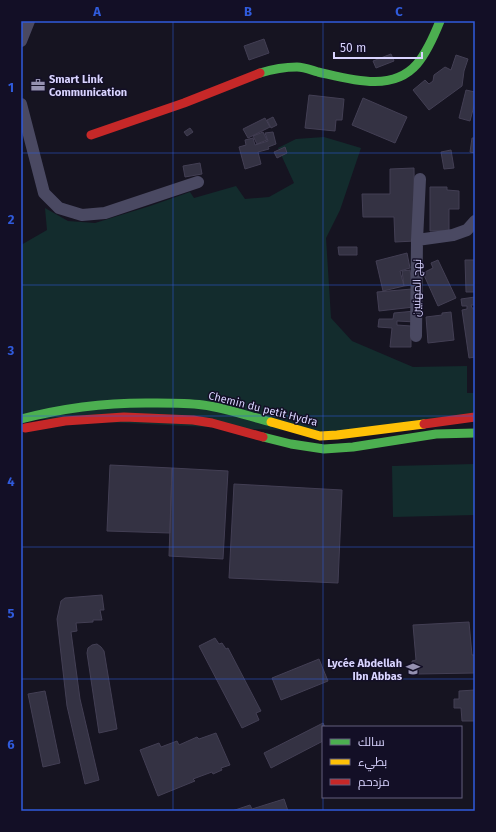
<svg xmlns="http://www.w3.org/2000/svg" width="496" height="832" viewBox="0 0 496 832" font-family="'Fira Sans',Cairo,sans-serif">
  <rect width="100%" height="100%" fill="#161421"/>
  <path fill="#132c2d" d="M324,137L361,148L340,210L326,238L331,318L352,341L413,367L467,366V393H475V415L337,433L21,418V245L47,230L45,208L68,221L95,223L150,206L190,192L194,198L236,186L245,199L269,197L294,183L278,148L296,139Z
    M475,464V515L393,517L392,466Z"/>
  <path fill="#343243" stroke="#433f54" d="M264,39L269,53L249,60L244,46Z
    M391,54L394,61L376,68L373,61Z
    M456,55L468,59L464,71L462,86L429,110L413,90L425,80L429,84L433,81L434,75L445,67L451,70Z
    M466,90L475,92V102L470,121L459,118Z
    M309,95L344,99L342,120H336L335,131L305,128Z
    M363,98L407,117L395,143L352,125Z
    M273,117L277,125L271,128L267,120Z
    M265,118L270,127L248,138L243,129Z
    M190,128L193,132L187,136L184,132Z
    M263,132L267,140L257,144L253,136Z
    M273,132L276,144L268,147L269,149L258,152L261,164L245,169L239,147L246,145L245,140L253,138L255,145L268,141L265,133Z
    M472,138H475V153L470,152Z
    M285,147L287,153L277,158L274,152Z
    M451,150L454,168L444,169L441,152Z
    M200,163L202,174L185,177L183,166Z
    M414,168L415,241L395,242L394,217H363L362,194H390V169Z
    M430,187H447V190L459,191V209H449V231H430Z
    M338,247H357V255H339Z
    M407,253L410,268L400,271L404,286L383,291L376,261Z
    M438,260L456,298L438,306L423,273L433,268L431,263Z
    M465,260H475V292H466Z
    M410,270L412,285L404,286L402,271Z
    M412,289L414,307L379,311L377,292Z
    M475,297V305H471L472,308H475V357L469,358L462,310L467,309V306H462L461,299Z
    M415,311L416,322L397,321V325L411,326V347H390L392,328L378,327L379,319H393L394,313Z
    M451,312L454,340L428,343L426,317L442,315V313Z
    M110,465L172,468L170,533L107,531Z
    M172,468L228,471L223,559L169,556Z
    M234,484L342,490L338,583L229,578Z
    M102,595L104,610H100L102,620H93V622L76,623L77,631L71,632L80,699L99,780L85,784L67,706L57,619L61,601L65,598Z
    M469,622L472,655H475V673L418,674V670L413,671L412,661L416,660L413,625Z
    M215,638L219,644L222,643L226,649L228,648L261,711L256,713L259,720L242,728L199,646Z
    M97,644L101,647L104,651L117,729L99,733L87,653L88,648L92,645Z
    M319,659L328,681L281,700L272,678Z
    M475,690V721H462L461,708H454V699H459V691Z
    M45,691L60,763L43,767L28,694Z
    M323,723L325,727H323V741L271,768L264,753Z
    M216,733L230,765L221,768L222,770L213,774L212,772L193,779L195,781L158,796L140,750L159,743L161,747L177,741L179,745L197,737L199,739Z
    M284,799L288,811H232L250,805L252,809Z"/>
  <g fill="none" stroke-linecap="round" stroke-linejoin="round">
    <path stroke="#4a4962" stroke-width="12" d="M21,41L29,21
      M21,104L44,193L59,208L82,215L105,213L198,182
      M417,240L453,235L467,230L475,221
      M416,336L417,240L420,179"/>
    <path stroke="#4caf50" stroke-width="9" d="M260,73C273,69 284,67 297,67C304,67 311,70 318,72C349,79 392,93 417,64C427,52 434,36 440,21
      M21,419C66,407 111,402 157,403C172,403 188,403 203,405C226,408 248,416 271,422
      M263,437L291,444L324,449L353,447L436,434L475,433"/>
    <path stroke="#ffc107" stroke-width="9" d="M271,422L320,436L337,435L424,424"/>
    <path stroke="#c62828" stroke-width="9" d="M91,135L184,103L260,73
      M424,424L475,417
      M25,428L65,421L124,417L193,420L212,423L263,437"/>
  </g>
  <path fill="none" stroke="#305bdc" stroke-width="1" stroke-opacity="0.55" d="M173,21V811M323,21V727M21,153H475M21,285H475M21,416H475M21,547H475M21,679H475M323,797V811"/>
  <defs>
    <symbol id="office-bare" viewBox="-9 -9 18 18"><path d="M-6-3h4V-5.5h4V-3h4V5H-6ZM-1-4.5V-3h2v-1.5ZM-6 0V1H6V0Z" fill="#9591b1" stroke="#130f26" stroke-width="2.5" paint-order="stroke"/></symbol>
    <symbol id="school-bare" viewBox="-9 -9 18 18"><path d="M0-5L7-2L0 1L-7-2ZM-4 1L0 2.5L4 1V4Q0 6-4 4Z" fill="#9591b1" stroke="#130f26" stroke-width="2.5" paint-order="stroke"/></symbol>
  </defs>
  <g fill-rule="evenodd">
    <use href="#office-bare" x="28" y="75" width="20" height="20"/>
    <use href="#school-bare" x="403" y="659" width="20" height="20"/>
  </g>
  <g text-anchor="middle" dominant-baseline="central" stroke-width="3" stroke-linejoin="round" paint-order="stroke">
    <g font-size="11" font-weight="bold" fill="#d9d4ff" stroke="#130f26" text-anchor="start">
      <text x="49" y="79">Smart Link<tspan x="49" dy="13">Communication</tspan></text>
      <text x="402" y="663" text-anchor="end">Lycée Abdellah<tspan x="402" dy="13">Ibn Abbas</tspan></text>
    </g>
    <g font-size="11" fill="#d9d4ff" stroke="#130f26">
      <text transform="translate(417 288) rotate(-89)">نهج المهنيين</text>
      <text transform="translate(263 409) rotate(14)">Chemin du petit Hydra</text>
    </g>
  </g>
  <rect width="496" height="832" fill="none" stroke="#130f26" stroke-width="44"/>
  <rect x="322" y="726" width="140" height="72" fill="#130f26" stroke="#625e7d"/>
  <rect x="330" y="739" width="20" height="6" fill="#4caf50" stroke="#625e7d"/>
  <text x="358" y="746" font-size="12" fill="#d9d4ff">سالك</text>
  <rect x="330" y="759" width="20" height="6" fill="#ffc107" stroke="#625e7d"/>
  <text x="358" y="766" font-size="12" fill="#d9d4ff">بطيء</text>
  <rect x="330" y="779" width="20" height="6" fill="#c62828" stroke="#625e7d"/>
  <text x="358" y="786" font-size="12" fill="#d9d4ff">مزدحم</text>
  <path d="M334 52v6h88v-6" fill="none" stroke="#d9d4ff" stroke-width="2"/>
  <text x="340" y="52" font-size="12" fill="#d9d4ff" stroke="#130f26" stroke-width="3" paint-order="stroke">50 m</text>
  <rect x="22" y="22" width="452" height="788" fill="none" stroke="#305bdc" stroke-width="1.5"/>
  <g font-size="13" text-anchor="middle" font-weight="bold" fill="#305bdc">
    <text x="97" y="16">A</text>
    <text x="248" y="16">B</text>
    <text x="399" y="16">C</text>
    <text x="11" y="92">1</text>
    <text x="11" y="224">2</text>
    <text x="11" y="355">3</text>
    <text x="11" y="486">4</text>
    <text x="11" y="618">5</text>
    <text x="11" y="749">6</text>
  </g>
</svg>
